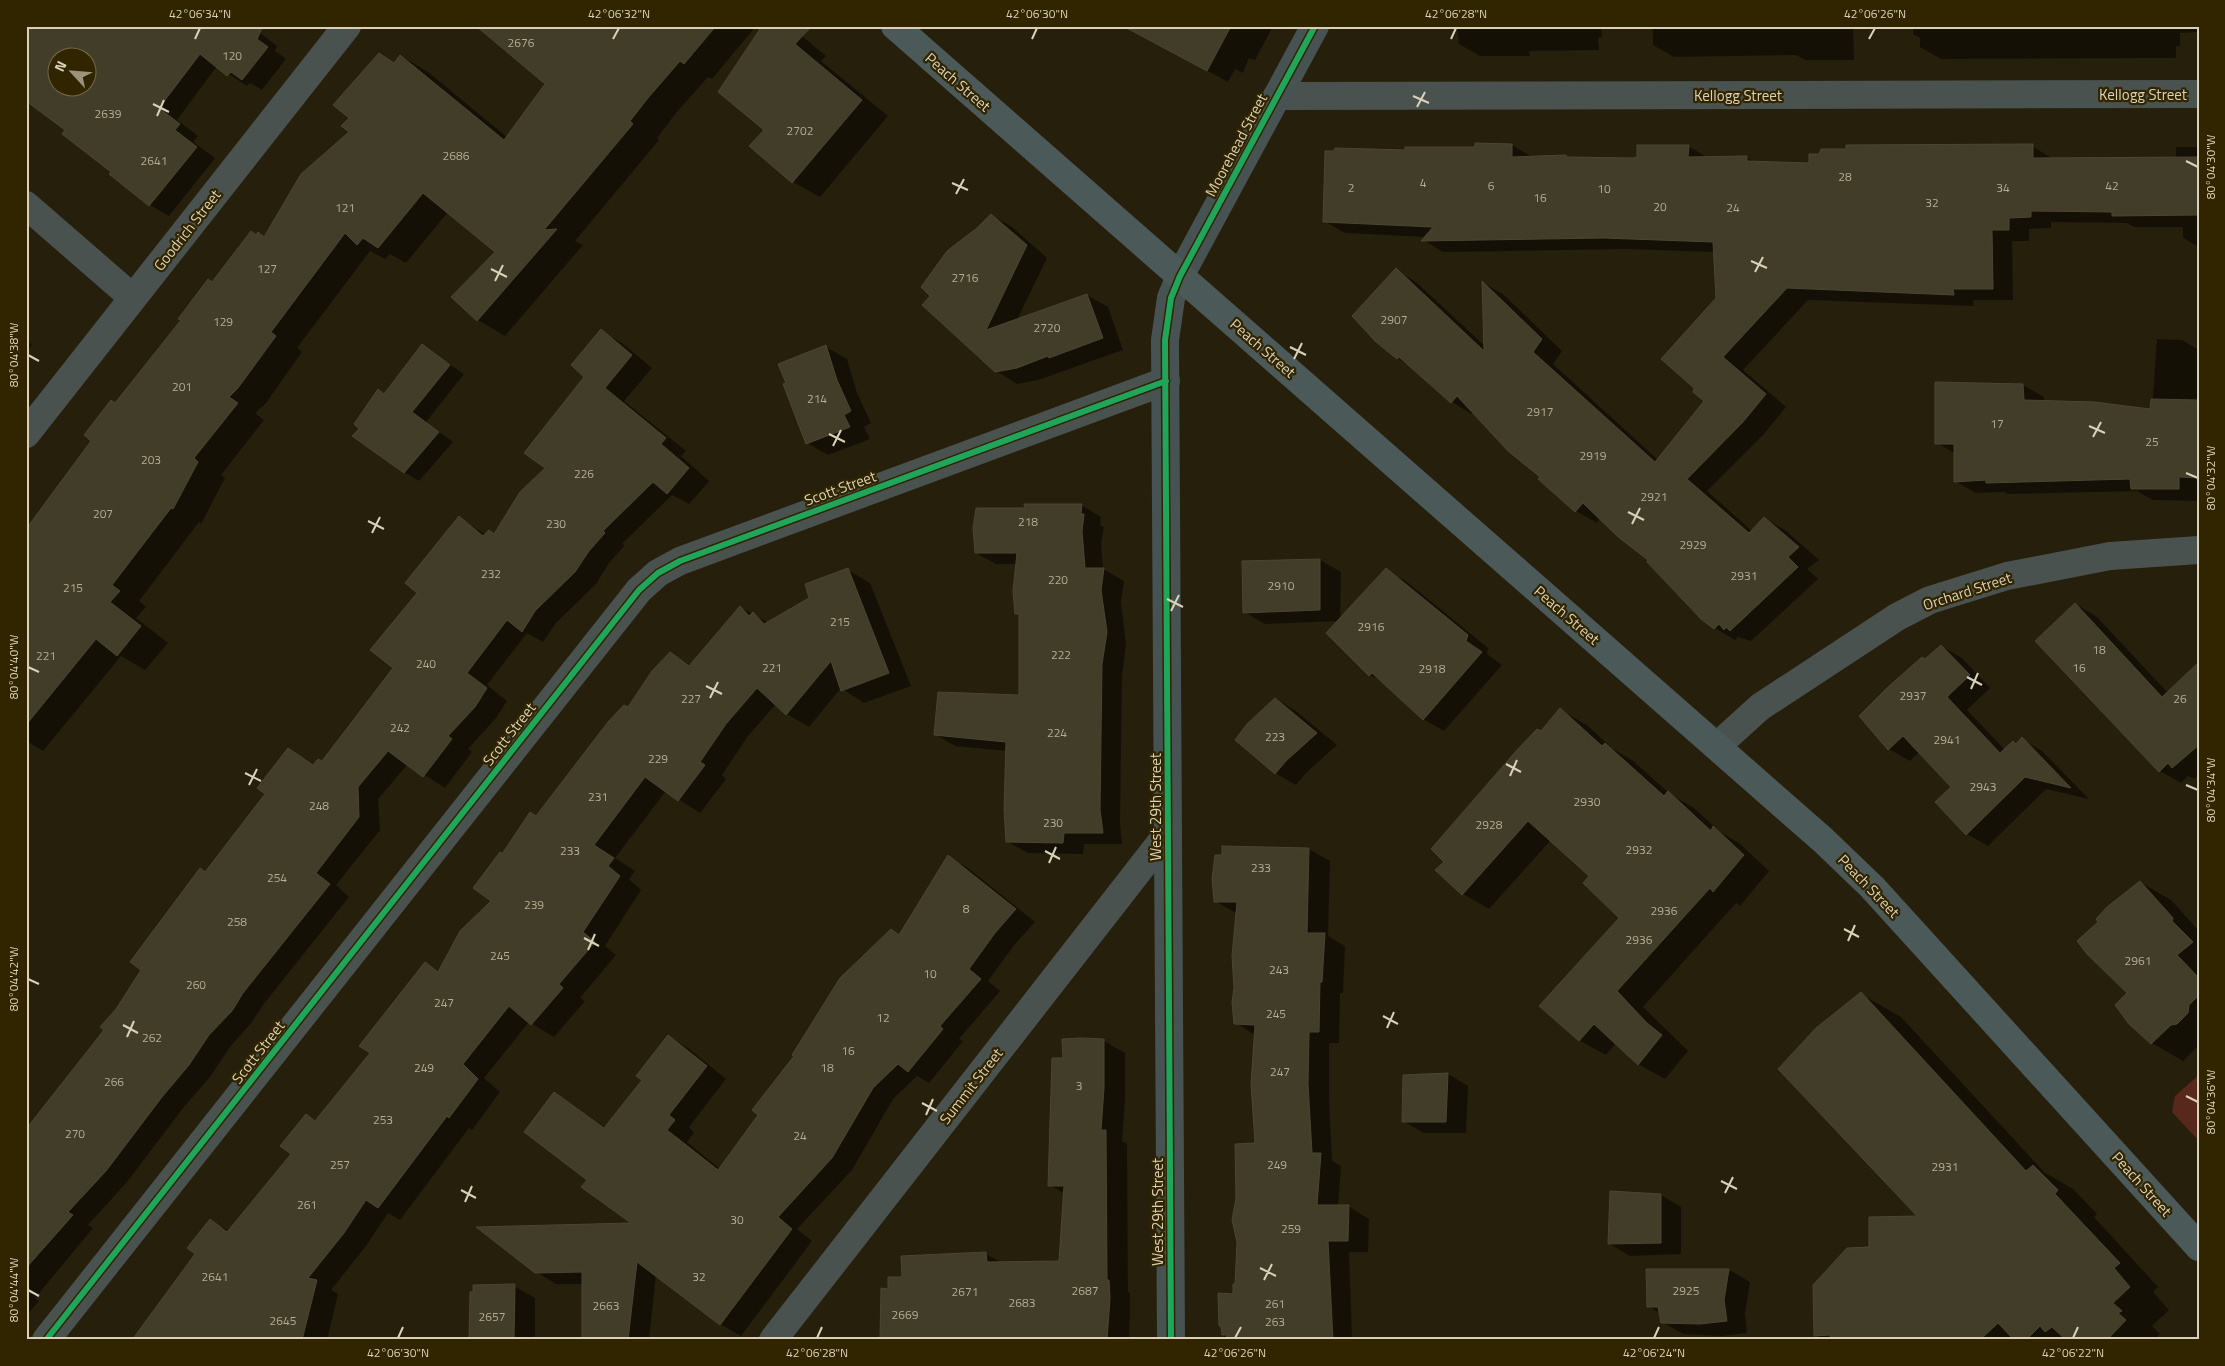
<svg xmlns="http://www.w3.org/2000/svg" width="2225" height="1366" viewBox="0 0 2225 1366" font-family="'Titillium Web',sans-serif">
  <rect width="100%" height="100%" fill="#261f0b"/>
  <path fill="#59281d" d="M2199,1075V1141L2172,1112L2175,1096Z"/>
  <path fill="#0007" fill-rule="evenodd" d="M26,26H251L277,46L275,51L286,59L262,90L250,83L247,86L217,66L177,120L198,136L193,142L215,158L169,216L150,205L67,129ZM58,58H88V88H58Z
    M496,26H756L712,79L708,77L676,113L657,138L659,140L575,241L583,245L505,336L478,320L497,252L448,212L406,263L390,254L385,259L370,251L297,348L302,352L266,403L255,413L264,420L221,475L225,478L201,524L199,522L139,601L146,607L136,618L168,643L145,670L121,656L43,751L28,742L26,744V524L30,526L93,440L115,404L213,283L257,236L265,237L351,132L350,118L380,55L395,64L401,56L428,72L508,138L546,84Z
    M1174,26H1273L1255,60L1249,58L1243,73L1235,69L1228,82L1184,58Z
    M1457,26H1601L1602,37L1598,38L1599,50L1529,51L1530,56H1480L1459,44Z
    M1649,26H1853L1854,60H1806L1796,55L1674,57L1653,45V29Z
    M1913,26H2199V32L2180,33V46H2176V58L1941,59L1920,47V38L1913,34Z
    M797,32L826,56L821,61L888,116L820,197L793,182L765,130Z
    M1512,145L1532,157L1633,159L1688,146L1708,158L1746,157L1756,163L1810,165L2032,146L2053,159H2176V147H2199V247L2183,238V227H2134L2127,223L2051,222V228L2029,229V241H2012L2013,300H1973L1974,306L1808,300L1743,370L1786,407L1764,434L1707,491L1752,531L1764,518L1785,530L1819,560L1807,569L1818,579L1751,641L1738,637L1735,640L1715,628L1650,560L1600,518L1597,523L1576,511L1474,413L1472,414L1452,402L1411,366L1397,358L1396,270L1416,282L1485,346L1483,283L1503,294L1562,351L1553,364L1658,460L1706,401L1717,299L1715,252L1626,249L1443,252L1423,240L1426,237L1345,233L1324,221L1407,152Z
    M991,215L1012,227L1047,258L1017,320L1087,295L1108,307L1123,350L1038,380L1017,384L996,371L932,296L978,229Z
    M601,331L622,343L652,368L624,401L686,451L681,456L709,481L689,504L672,495L622,544L625,545L609,563L596,584L556,623L543,642L527,633L487,685L507,701L496,718L468,749L472,752L445,788L408,764L378,799L380,830L336,885L349,897L263,1005L252,1022L230,1047L210,1077L183,1108L127,1182L88,1225L93,1228L35,1298L39,1301L26,1316V1131L106,1030L117,1009L206,873L267,793L289,750L315,765L322,762L395,668L419,593L460,518L486,535H494L547,468L586,377Z
    M2157,339L2182,340L2199,350V501L2153,500L2137,491L2008,494L2004,492L1976,493L1955,481L1956,454L1937,443L1936,383L2023,385L2044,397V402L2152,410Z
    M26,340L32,345L26,353Z
    M422,346L464,374L426,422L453,442L419,481L404,472L384,395Z
    M826,347L847,359L857,393L871,423L864,427L870,439L828,455L807,443Z
    M1081,505L1101,517L1100,525L1104,527L1101,543L1103,569L1124,581L1121,602L1126,644L1122,676L1120,823L1122,844H1084L1083,854L1028,853L1008,842L1007,751L955,746L935,734L1020,696V616L1016,614L1017,564H996L976,553L1026,509Z
    M1320,560L1341,572L1340,620L1386,570L1407,582L1488,648L1487,654L1502,665L1444,731L1423,719L1385,683L1370,675L1339,621L1265,624L1244,612Z
    M848,570L870,583L911,686L864,703L841,688L809,727L787,714L776,704L748,736L722,775L726,779L700,813L666,791L615,858L635,871L629,879L641,890L605,946L616,955L580,998L585,1001L554,1037L529,1022L484,1078L500,1092L472,1130L469,1128L400,1220L388,1213L366,1246L331,1290L338,1294L327,1340H134L196,1253L210,1221L229,1231L293,1154L306,1115L316,1121L372,1053L425,964L440,972L493,901L502,855L628,709L670,654L691,666L740,607L769,623L811,598Z
    M2075,604L2096,616L2168,693L2199,664V775L2194,779L2188,776L2181,783L2160,771Z
    M1941,646L1962,658L1990,688L1967,710L2005,750L2017,745L2022,739L2042,751L2089,799L2046,789L1988,846L1967,834L1953,787L1919,752L1910,761L1889,749L1925,660Z
    M1276,699L1296,711L1337,745L1307,772L1296,785L1275,773Z
    M1560,710L1587,725L1613,749L1632,760L1670,794L1694,808L1720,832L1739,843L1769,871L1740,906L1736,903L1643,1007L1688,1051L1665,1079L1638,1064L1616,1043L1606,1055L1579,1040L1620,918L1590,876L1551,840L1489,909L1463,894L1437,870L1446,862Z
    M1309,849L1330,861L1328,936L1345,946L1343,993H1340L1339,1043H1329V1097L1332,1161L1341,1166L1338,1206H1348L1369,1219L1368,1252H1349L1352,1340H1228L1223,1335L1237,1286L1256,1145L1255,1035L1236,1023V913L1215,901Z
    M948,857L968,868L1035,922L1015,944L988,981L1000,991L959,1039L963,1041L929,1083L917,1076L893,1099L852,1170L797,1229L812,1241L741,1336L720,1324L656,1275L649,1340H583V1284H556L536,1272L635,1224L589,1180L554,1094L606,1128L644,1080L668,1036L688,1048L726,1079L689,1127L694,1133L687,1142L720,1169L900,936Z
    M2140,882L2171,900L2199,931V1045L2183,1061L2152,1043L2130,1023L2129,993Z
    M1861,994L1901,1017L2045,1173L2073,1189L2097,1214L2094,1217L2158,1287L2153,1292L2169,1310L2152,1326L2160,1334L2157,1336L2161,1340H1823L1815,1335L1871,1248L1919,1217Z
    M1104,1041L1125,1053V1100L1122,1141L1127,1144L1128,1292L1130,1293V1310L1129,1340H881L889,1290L903,1278L986,1254L1002,1263L1060,1262L1065,1194L1050,1185L1064,1059Z
    M1448,1074L1468,1086L1466,1133H1424L1403,1121Z
    M1661,1195L1681,1207V1254L1630,1256L1610,1244Z
    M1729,1270L1750,1282L1745,1313L1747,1333L1722,1336L1683,1334L1662,1322L1661,1314L1648,1306Z
    M514,1286L535,1298V1340H471Z"/>
  <path fill="#423d28" stroke="#4a4634" fill-rule="evenodd" d="M26,26H263L257,39L268,47L242,80L231,72L227,76L200,54L159,108L180,124L175,130L197,147L149,206L109,174L111,172L62,134L65,130L26,101ZM58,58H88V88H58Z
    M476,26H716L684,64L680,61L648,98L630,121L633,124L544,230L557,229L477,321L451,297L495,252L423,193L378,248L363,238L357,245L345,233L271,332L276,336L238,388L229,397L238,403L194,458L198,462L173,509L171,508L112,585L120,591L110,602L141,626L117,656L96,639L26,725V529L91,441L84,435L111,400L115,403L181,320L178,319L208,279L212,282L251,231L256,235L258,232L264,237L301,174L349,132L341,126L349,118L333,105L379,53L394,63L400,55L504,140L545,84Z
    M762,26H812L795,44L862,100L792,183L749,146L764,130L718,92Z
    M1123,26H1231L1207,71Z
    M1475,143L1512,144V157L1566,155V157L1633,158L1637,157V145H1689L1688,157L1747,156V161L1809,163V154H1819L1821,149H1846V145L2033,144V158L2199,157V215L2112,216V212L2031,211V217L2009,218V230H1992L1993,289H1953L1954,295L1787,288L1723,357L1766,394L1743,422L1687,479L1749,533L1764,517L1799,547L1788,557L1798,567L1730,631L1726,627L1724,630L1719,624L1714,629L1701,619L1647,562L1648,560L1617,536L1583,503L1575,512L1538,479L1540,477L1508,451L1457,396L1451,403L1399,357L1397,359L1376,342L1352,316L1396,268L1484,351L1482,281L1542,339L1533,352L1655,462L1704,401L1693,392L1694,388L1661,359L1716,298L1713,242L1604,238L1421,241L1433,227L1323,222L1325,151H1334L1335,148L1405,150V147H1475Z
    M991,214L1027,245L986,330L1087,294L1103,338L1049,358L1048,356L1017,368L995,372L922,305L930,296L921,287L947,251L977,228Z
    M601,329L632,355L605,388L666,438L661,444L689,468L667,494L653,482L603,531L605,533L589,551L575,572L535,611L522,632L507,620L467,673L487,688L475,707L448,736L452,739L423,777L388,751L358,787L359,817L316,873L330,884L243,993L232,1011L209,1035L189,1065L162,1097L106,1171L68,1212L73,1215L26,1268V1129L104,1030L100,1027L116,1009L141,970L130,962L200,868L205,872L265,794L257,788L288,748L313,765L318,759L322,761L393,668L370,650L417,593L405,583L459,516L483,536L489,530L494,534L520,492L545,468L524,453L584,377L571,365Z
    M422,344L450,365L412,412L439,432L404,473L352,436L359,429L354,424L378,389L384,394Z
    M826,345L837,380L851,411L844,415L850,427L806,444L783,384L786,383L778,364Z
    M1935,382L2023,384L2024,400L2094,402L2150,409L2151,399L2199,400V478L2179,477V489H2131L2130,479L1986,483V480L1954,482V444H1935Z
    M1024,504H1082L1081,514H1084L1082,531L1085,568H1104L1101,590L1107,632L1102,664L1100,810L1103,833H1064L1063,843L1006,842L1004,809L1006,742L934,735L938,692L1019,695V614H1015L1013,591L1017,553H975L973,528L976,508H1025Z
    M1320,559V610L1243,613L1242,561Z
    M848,568L889,673L841,691L831,661L786,715L757,688L726,724L700,762L705,765L678,801L645,777L594,845L614,858L608,866L620,876L583,932L595,942L559,984L563,988L531,1025L509,1006L463,1064L478,1079L449,1118L447,1116L378,1208L366,1200L344,1233L308,1278L317,1280L302,1340H132L195,1254L187,1248L210,1219L227,1232L291,1154L280,1146L306,1114L315,1121L370,1053L359,1046L425,962L438,972L460,931L491,901L473,888L500,852L502,854L530,812L536,816L608,722L624,705L628,707L652,671L670,652L689,666L740,606L749,616L753,612L764,624L809,598L805,584Z
    M1386,568L1468,635L1466,641L1482,652L1423,720L1372,673L1369,676L1326,633Z
    M2075,603L2162,697L2199,662V745L2172,768L2168,763L2159,772L2035,641Z
    M1941,645L1970,675L1947,697L2000,753L2013,741L2016,744L2022,737L2071,788L2025,777L1966,835L1935,802L1951,787L1903,736L1888,750L1859,716L1888,687L1922,657L1925,659Z
    M1275,698L1317,733L1286,761L1275,774L1235,740L1247,724Z
    M1560,708L1602,746L1605,743L1664,796L1668,791L1711,831L1713,826L1744,855L1713,892L1710,888L1617,991L1647,1023L1662,1035L1638,1065L1594,1024L1579,1041L1539,1006L1619,918L1583,883L1589,876L1528,821L1462,895L1435,870L1444,862L1431,849L1517,750L1537,729L1541,731Z
    M1222,846L1309,848L1307,933H1325L1322,982H1320L1319,1032H1309L1308,1084L1312,1153H1321L1317,1205H1349L1348,1241H1328L1333,1340H1227L1226,1335H1222L1221,1326H1219L1218,1293L1233,1294V1284H1235L1237,1242L1232,1220L1236,1198L1235,1144L1255,1143L1251,1084L1255,1025L1234,1024L1232,1002L1234,988L1232,956L1237,902H1214L1212,879L1215,855H1222Z
    M948,855L1016,909L995,933L969,969L981,979L940,1026L943,1029L908,1072L898,1064L873,1088L832,1158L778,1217L792,1229L720,1325L637,1262L628,1340H582V1272L535,1273L476,1227L631,1223L581,1187L587,1180L524,1132L554,1092L604,1128L642,1080L636,1076L668,1035L707,1066L669,1115L675,1120L667,1130L718,1170L758,1115L752,1110L794,1056L792,1055L840,978L891,929L899,935Z
    M2140,881L2173,918L2172,921L2193,942L2177,955L2199,978V995L2189,1005L2188,1013L2177,1024L2171,1025L2151,1044L2129,1024L2115,1005L2127,993L2087,954L2077,941L2098,922L2096,919L2107,907Z
    M1861,992L2026,1171L2033,1165L2058,1190L2055,1194L2120,1263L2114,1268L2130,1287L2113,1303L2122,1311L2118,1313L2126,1320L2107,1340H2066L2052,1327L2045,1332L2040,1326L2026,1340H2014L1998,1323L1980,1340H1831L1830,1335L1814,1336L1813,1285L1847,1248L1869,1247V1217L1917,1216L1778,1069L1816,1028Z
    M1081,1038L1104,1039V1088L1101,1130H1106L1107,1280H1109L1110,1298L1107,1340H880L881,1288L888,1289V1277H902L901,1256L986,1252L987,1262L1059,1261L1064,1186H1048L1052,1058H1063L1062,1039Z
    M1448,1073L1446,1122H1402L1403,1075Z
    M1610,1191L1661,1194V1243L1608,1244Z
    M1646,1269H1729L1724,1300L1727,1321L1700,1324L1661,1323L1658,1307H1647Z
    M515,1284L514,1340H469L470,1292H473V1285Z"/>
  <g fill="none" stroke-linecap="round" stroke-linejoin="round">
    <path stroke="#4a5250" stroke-width="28" d="M1277,96L2199,94
      M26,205L133,298
      M26,434L347,26
      M1717,746L1760,707L1897,617L1930,600L2007,576L2110,556L2199,550
      M46,1340L639,590L658,573L680,561L1166,381
      M773,1340L1168,833"/>
    <path stroke="#475352" stroke-width="28" d="M1171,1340L1165,340L1171,298L1180,276L1315,26"/>
    <path stroke="#4b5959" stroke-width="28" d="M895,26L1823,840L1872,887L2199,1247"/>
    <defs>
      <path id="cycleway" d="M46,1340L639,590L658,573L680,561L1166,381
        M1171,1340L1165,340L1171,298L1180,276L1315,26"/>
    </defs>
    <use href="#cycleway" stroke="#312500" stroke-width="9"/>
    <use href="#cycleway" stroke="#20a55d" stroke-width="6"/>
  </g>
  <path fill="none" stroke="#dad1b8" stroke-width="2" d="M195,39L200,28M613,39L619,28M1032,39L1037,28M1451,39L1456,28M1869,39L1875,28M1413,96L1429,103M153,104L169,112M1417,107L1425,92M157,116L164,100M2186,161L2198,167M952,183L968,190M956,194L964,179M1751,261L1767,268M491,269L507,277M1755,272L1763,257M495,281L503,265M1290,347L1306,355M28,355L39,361M1294,359L1302,343M2089,426L2105,433M829,434L845,442M2093,437L2101,422M833,446L841,430M2186,473L2198,478M1628,512L1644,520M368,521L384,529M1632,524L1640,508M372,533L380,517M1167,599L1183,607M1171,611L1179,595M28,667L39,672M1967,677L1982,685M706,686L722,694M1971,689L1978,673M710,698L718,682M1506,764L1521,772M245,773L261,781M1510,776L1517,760M249,785L257,769M2186,785L2198,790M1045,851L1060,859M1049,863L1056,847M1844,929L1859,937M584,938L599,946M1848,941L1855,925M588,950L595,934M28,979L39,984M1383,1016L1398,1024M123,1025L138,1033M1387,1028L1394,1012M127,1037L134,1021M2186,1096L2198,1102M922,1103L937,1111M926,1115L933,1099M1721,1181L1737,1189M461,1190L476,1198M1725,1193L1733,1177M465,1202L472,1186M1260,1268L1276,1276M1264,1280L1272,1264M28,1290L39,1296M398,1338L403,1327M817,1338L822,1327M1235,1338L1241,1327M1654,1338L1659,1327M2073,1338L2078,1327"/>
  <g text-anchor="middle" dominant-baseline="central" stroke-width="4.5" stroke-linejoin="round" paint-order="stroke">
    <g font-size="12" fill="#b4ac94">
      <text x="521" y="42">2676</text>
      <text x="232" y="55">120</text>
      <text x="108" y="113">2639</text>
      <text x="800" y="130">2702</text>
      <text x="456" y="155">2686</text>
      <text x="154" y="160">2641</text>
      <text x="1845" y="176">28</text>
      <text x="1423" y="182">4</text>
      <text x="1491" y="185">6</text>
      <text x="2112" y="185">42</text>
      <text x="1351" y="187">2</text>
      <text x="2003" y="187">34</text>
      <text x="1604" y="188">10</text>
      <text x="1540" y="197">16</text>
      <text x="1932" y="202">32</text>
      <text x="1660" y="206">20</text>
      <text x="345" y="207">121</text>
      <text x="1733" y="207">24</text>
      <text x="267" y="268">127</text>
      <text x="965" y="277">2716</text>
      <text x="1394" y="319">2907</text>
      <text x="223" y="321">129</text>
      <text x="1047" y="327">2720</text>
      <text x="182" y="386">201</text>
      <text x="817" y="398">214</text>
      <text x="1540" y="411">2917</text>
      <text x="1997" y="423">17</text>
      <text x="2152" y="441">25</text>
      <text x="1593" y="455">2919</text>
      <text x="151" y="459">203</text>
      <text x="584" y="473">226</text>
      <text x="1654" y="496">2921</text>
      <text x="103" y="513">207</text>
      <text x="1028" y="521">218</text>
      <text x="556" y="523">230</text>
      <text x="1693" y="544">2929</text>
      <text x="491" y="573">232</text>
      <text x="1744" y="575">2931</text>
      <text x="1058" y="579">220</text>
      <text x="1281" y="585">2910</text>
      <text x="73" y="587">215</text>
      <text x="840" y="621">215</text>
      <text x="1371" y="626">2916</text>
      <text x="2099" y="649">18</text>
      <text x="1061" y="654">222</text>
      <text x="46" y="655">221</text>
      <text x="426" y="663">240</text>
      <text x="772" y="667">221</text>
      <text x="2079" y="667">16</text>
      <text x="1432" y="668">2918</text>
      <text x="1913" y="695">2937</text>
      <text x="691" y="698">227</text>
      <text x="2180" y="698">26</text>
      <text x="400" y="727">242</text>
      <text x="1057" y="732">224</text>
      <text x="1275" y="736">223</text>
      <text x="1947" y="739">2941</text>
      <text x="658" y="758">229</text>
      <text x="1983" y="786">2943</text>
      <text x="598" y="796">231</text>
      <text x="1587" y="801">2930</text>
      <text x="319" y="805">248</text>
      <text x="1053" y="822">230</text>
      <text x="1489" y="824">2928</text>
      <text x="1639" y="849">2932</text>
      <text x="570" y="850">233</text>
      <text x="1261" y="867">233</text>
      <text x="277" y="877">254</text>
      <text x="534" y="904">239</text>
      <text x="966" y="908">8</text>
      <text x="1664" y="910">2936</text>
      <text x="237" y="921">258</text>
      <text x="1639" y="939">2936</text>
      <text x="500" y="955">245</text>
      <text x="2138" y="960">2961</text>
      <text x="1279" y="969">243</text>
      <text x="930" y="973">10</text>
      <text x="196" y="984">260</text>
      <text x="444" y="1002">247</text>
      <text x="1276" y="1013">245</text>
      <text x="883" y="1017">12</text>
      <text x="152" y="1037">262</text>
      <text x="848" y="1050">16</text>
      <text x="424" y="1067">249</text>
      <text x="827" y="1067">18</text>
      <text x="1280" y="1071">247</text>
      <text x="114" y="1081">266</text>
      <text x="1079" y="1085">3</text>
      <text x="383" y="1119">253</text>
      <text x="75" y="1133">270</text>
      <text x="800" y="1135">24</text>
      <text x="340" y="1164">257</text>
      <text x="1277" y="1164">249</text>
      <text x="1945" y="1166">2931</text>
      <text x="307" y="1204">261</text>
      <text x="737" y="1219">30</text>
      <text x="1291" y="1228">259</text>
      <text x="215" y="1276">2641</text>
      <text x="699" y="1276">32</text>
      <text x="1085" y="1290">2687</text>
      <text x="1686" y="1290">2925</text>
      <text x="965" y="1291">2671</text>
      <text x="1022" y="1302">2683</text>
      <text x="1275" y="1303">261</text>
      <text x="606" y="1305">2663</text>
      <text x="905" y="1314">2669</text>
      <text x="492" y="1316">2657</text>
      <text x="283" y="1320">2645</text>
      <text x="1275" y="1321">263</text>
    </g>
    <g font-size="15" fill="#dad1b8" stroke="#312500">
      <text transform="translate(958 82) rotate(41)">Peach Street</text>
      <text x="2143" y="94">Kellogg Street</text>
      <text x="1738" y="95">Kellogg Street</text>
      <text transform="translate(1236 145) rotate(-62)">Moorehead Street</text>
      <text transform="translate(187 230) rotate(-52)">Goodrich Street</text>
      <text transform="translate(1263 348) rotate(41)">Peach Street</text>
      <text transform="translate(840 488) rotate(-20)">Scott Street</text>
      <text transform="translate(1967 591) rotate(-18)">Orchard Street</text>
      <text transform="translate(1567 615) rotate(41)">Peach Street</text>
      <text transform="translate(509 734) rotate(-52)">Scott Street</text>
      <text transform="translate(1155 807) rotate(-90)">West 29th Street</text>
      <text transform="translate(1869 886) rotate(46)">Peach Street</text>
      <text transform="translate(258 1052) rotate(-52)">Scott Street</text>
      <text transform="translate(971 1086) rotate(-52)">Summit Street</text>
      <text transform="translate(2142 1184) rotate(48)">Peach Street</text>
      <text transform="translate(1157 1212) rotate(-90)">West 29th Street</text>
    </g>
  </g>
  <rect width="2225" height="1366" fill="none" stroke="#312500" stroke-width="55"/>
  <g transform="translate(72 72) rotate(296)"><circle r="24" fill="#312500" stroke="#756a4a"/>
  <path d="M0-4L9 19L0 12L-9 19Z" fill="#9b937b"/>
  <text y="-8" font-size="14" font-weight="bold" text-anchor="middle" fill="#dad1b8">N</text>
  </g>
  <rect x="28" y="28" width="2170" height="1310" fill="none" stroke="#dad1b8" stroke-width="2"/>
  <g font-size="12" text-anchor="middle" fill="#dad1b8">
    <text x="200" y="18">42°06'34"N</text>
    <text x="619" y="18">42°06'32"N</text>
    <text x="1037" y="18">42°06'30"N</text>
    <text x="1456" y="18">42°06'28"N</text>
    <text x="1875" y="18">42°06'26"N</text>
    <text transform="translate(2211 167) rotate(-90)" y="4">80°04'30"W</text>
    <text transform="translate(14 355) rotate(-90)" y="4">80°04'38"W</text>
    <text transform="translate(2211 478) rotate(-90)" y="4">80°04'32"W</text>
    <text transform="translate(14 667) rotate(-90)" y="4">80°04'40"W</text>
    <text transform="translate(2211 790) rotate(-90)" y="4">80°04'34"W</text>
    <text transform="translate(14 979) rotate(-90)" y="4">80°04'42"W</text>
    <text transform="translate(2211 1102) rotate(-90)" y="4">80°04'36"W</text>
    <text transform="translate(14 1290) rotate(-90)" y="4">80°04'44"W</text>
    <text x="398" y="1357">42°06'30"N</text>
    <text x="817" y="1357">42°06'28"N</text>
    <text x="1235" y="1357">42°06'26"N</text>
    <text x="1654" y="1357">42°06'24"N</text>
    <text x="2073" y="1357">42°06'22"N</text>
  </g>
</svg>
